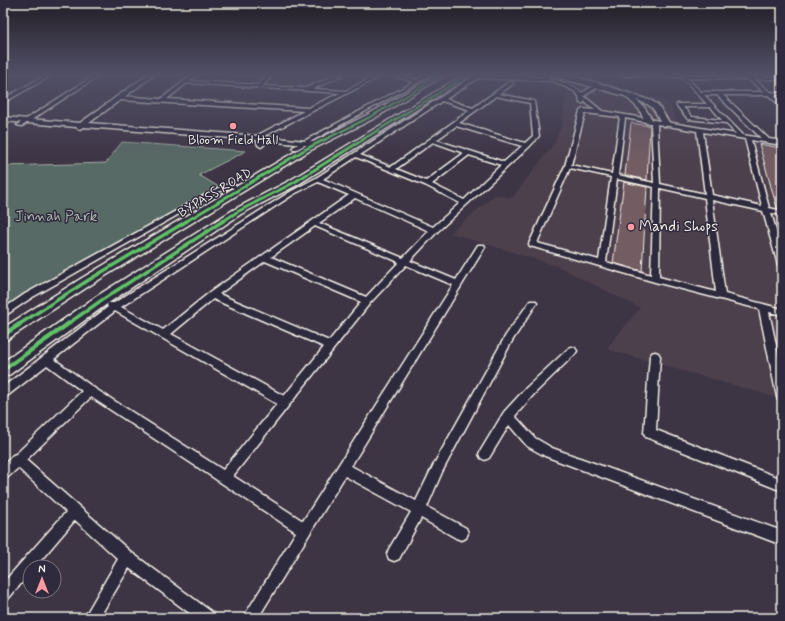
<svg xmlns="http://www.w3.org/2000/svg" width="785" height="621" viewBox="0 0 785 621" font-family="Mynerve,sans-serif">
  <rect width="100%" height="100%" fill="#3d3444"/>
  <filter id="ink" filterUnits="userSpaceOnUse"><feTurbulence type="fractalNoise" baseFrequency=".025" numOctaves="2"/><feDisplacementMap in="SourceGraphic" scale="8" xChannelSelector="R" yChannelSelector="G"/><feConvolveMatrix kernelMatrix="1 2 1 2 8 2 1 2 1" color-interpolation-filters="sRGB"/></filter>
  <g filter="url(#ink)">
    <path fill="#4d404d" d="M278,75H336L307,88L269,86Z
      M481,75L581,76L669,103L679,125L782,141V399L606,349L640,308L557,266L450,233L495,195L512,198L553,145L562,125L567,92L547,90L545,82L473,81Z"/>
    <path fill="#586b65" stroke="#a6aea6" d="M122,142L246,151L199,175L219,187L213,191L36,287L3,309V166L106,163Z"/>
    <path fill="#735d62" stroke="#f4f1e8" d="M631,123L650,126L647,180L625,175Z
      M759,144L781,148L782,151V209L777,208Z
      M624,182L647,187L642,271L613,263Z"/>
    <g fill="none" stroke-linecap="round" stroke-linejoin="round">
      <defs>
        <path id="street" d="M46,75H52L3,103V99Z
          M95,75H100L22,126L17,125Z
          M192,75H197L190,81L258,85L267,75H272L263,86L306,88L336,75H342L313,89L345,91L377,75H383L262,137L264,145L261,147L258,145L256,138L258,135L304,111L120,100L117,98L120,96L161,99ZM187,83L340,93L308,108L167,99Z
          M392,75H400L417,80L425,75H431L297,149H293V147L414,82Z
          M471,75C499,75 563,72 581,93L596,85H598V87L584,96L602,111L736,134L726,123L688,119L677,106V104H707L682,77L623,76L621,75L782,77V79H754L770,92L782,93V95H774L782,102V107L768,95H723L769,139L782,141V145L751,140L769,208L782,211V215L771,213L782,251V268L778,265L763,211L712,200L725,294L782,309V315L769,312L782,373V402L778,400L777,397L759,309L655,282L530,246L529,244L565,166L580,111L583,109L595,110L584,101V103H580L579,96L574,91L553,81L478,78L446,99L473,108L509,82H513V84L499,94L534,101L539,136L529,147L437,232L410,261L456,280L478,245H484L485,247L351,466L416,501L434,464L506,335L530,301H536L537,303L512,341L442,472L427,507L466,528L468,533L466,538L461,540L456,538L421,518L399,559L394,561L389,559L387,554L389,549L411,512L345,476L258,618H243L296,532L91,397L26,460L132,553L213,613L215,618H196L129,568L99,618H84L118,559L75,520L35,567H30V573L8,599L3,601V583L66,512L18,468L7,478L3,480V466L13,455L16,454L82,391L47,365L7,396L3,398V387L108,307L107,305L108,303H114L290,192L316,178L472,77ZM687,78L748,79L764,92H701ZM704,95H717L761,138L743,135ZM496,96L530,103L533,136L525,143L459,123ZM442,101L470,110L391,167L360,155ZM683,107H711L722,120L692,117ZM585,113L620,117L612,174L571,165ZM625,118L651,123L654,183L618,175ZM657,124L697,131L705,194L660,184ZM456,126L522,146L504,162L436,140ZM703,132L745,139L762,206L712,195ZM433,142L464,153L426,181L396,169ZM469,155L501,165L464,200L432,184ZM356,157L425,185L460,203L433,227L323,179ZM570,168L611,177L599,260L537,243ZM617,179L654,187L651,275L606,262ZM318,182L349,195L209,293L163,330L121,307L294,194ZM660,188L705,198L716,292L659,277ZM355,198L429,231L403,258L319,223ZM315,226L399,262L366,297L271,257ZM265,261L361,302L329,341L219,294ZM406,265L453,285L303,521L233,476L370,303ZM213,299L324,347L284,396L171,334ZM115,311L277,404L223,470L94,388L54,359Z
          M231,183L243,189L240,191L231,187L218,192L31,298L3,317V309L25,294L214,190Z
          M572,347L575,348L577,351L575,354L535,393L515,416L535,438L552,448L782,531V545L545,456L527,446L509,425L489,458L485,460L481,458L479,454L481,450L504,412L527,387L569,348Z
          M655,352L658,353L660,356L656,430L782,479V491L646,437L644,433L650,356L652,353Z"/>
        <path id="secondary" d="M147,75H154L89,123L259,136L314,142L318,144L314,146L259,140L84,127L79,129L76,127L3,121V117L80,123Z
          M550,75C585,75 620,91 652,101L658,105L670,124L666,126H663C653,109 656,106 636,100L644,107L653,121L649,123H646L639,109L625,96Z"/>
        <path id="primary" d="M437,75H445L375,118L309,151L92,284L8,339L3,341V328L82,278L303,147L369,114Z
          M463,75H471L297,185L241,214L107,304L9,375L3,377V362L97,296L233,210L289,181Z"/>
      </defs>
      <use href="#street" stroke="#f4f1e8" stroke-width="3"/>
      <use href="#secondary" stroke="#f4f1e8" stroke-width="3"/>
      <use href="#primary" stroke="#f4f1e8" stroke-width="3"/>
      <use href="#street" fill="#2f2a3d" fill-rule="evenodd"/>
      <use href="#secondary" fill="#2f2a3d" fill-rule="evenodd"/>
      <use href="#primary" fill="#2f2a3d" fill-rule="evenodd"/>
      <defs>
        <path id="cycleway-far3" d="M324,140L372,116L442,75
          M362,140L468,75"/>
        <path id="cycleway-far2" d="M185,222L306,149L326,139
          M222,222L237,212L293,183L364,139"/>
        <path id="cycleway-far1" d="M18,325L87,281L187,221
          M66,325L102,300L223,221"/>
        <path id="cycleway" d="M3,335L20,324
          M3,370L68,324"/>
      </defs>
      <use href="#cycleway-far3" stroke="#2f2a3d" stroke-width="4"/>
      <use href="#cycleway-far2" stroke="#2f2a3d" stroke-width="5"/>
      <use href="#cycleway-far1" stroke="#2f2a3d" stroke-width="6"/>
      <use href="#cycleway" stroke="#2f2a3d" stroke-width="7"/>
      <use href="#cycleway-far3" stroke="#61c268" stroke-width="2.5"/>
      <use href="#cycleway-far2" stroke="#61c268" stroke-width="3"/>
      <use href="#cycleway-far1" stroke="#61c268" stroke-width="3.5"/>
      <use href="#cycleway" stroke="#61c268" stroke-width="4.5"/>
    </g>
  </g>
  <linearGradient id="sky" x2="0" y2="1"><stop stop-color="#221d25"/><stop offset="0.46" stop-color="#515067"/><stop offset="1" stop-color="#515067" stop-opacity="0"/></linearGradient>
  <rect width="785" height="162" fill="url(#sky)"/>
  <g fill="#ff9aa2" stroke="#2f2a3d" stroke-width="1.5">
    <circle cx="233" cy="126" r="4"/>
    <circle cx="631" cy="227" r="4"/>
  </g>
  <g text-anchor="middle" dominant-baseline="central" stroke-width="3" stroke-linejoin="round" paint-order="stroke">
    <g font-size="13" fill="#f4f1e8" stroke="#2f2a3d">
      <text x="233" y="140">Bloom Field Hall</text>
    </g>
    <g font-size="13" fill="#f4f1e8" stroke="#2f2a3d">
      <text transform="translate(215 193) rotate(-31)">BYPASS ROAD</text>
    </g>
    <g font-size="15" fill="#aeb5ad" stroke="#2f2a3d">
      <text x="56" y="217">Jinnah Park</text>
    </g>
    <g font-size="15" fill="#f4f1e8" stroke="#2f2a3d" text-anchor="start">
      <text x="639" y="227">Mandi Shops</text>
    </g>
  </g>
  <rect width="785" height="621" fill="none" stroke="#2f2a3d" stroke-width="16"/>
  <rect x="8" y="8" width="769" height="605" fill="none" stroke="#f4f1e8" stroke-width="1.5" filter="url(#ink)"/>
  <g transform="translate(42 579)"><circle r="19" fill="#2f2a3d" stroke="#7e7a81"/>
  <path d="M0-3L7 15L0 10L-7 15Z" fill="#ff9aa2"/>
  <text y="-6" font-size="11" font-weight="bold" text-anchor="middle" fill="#f4f1e8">N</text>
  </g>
</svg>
